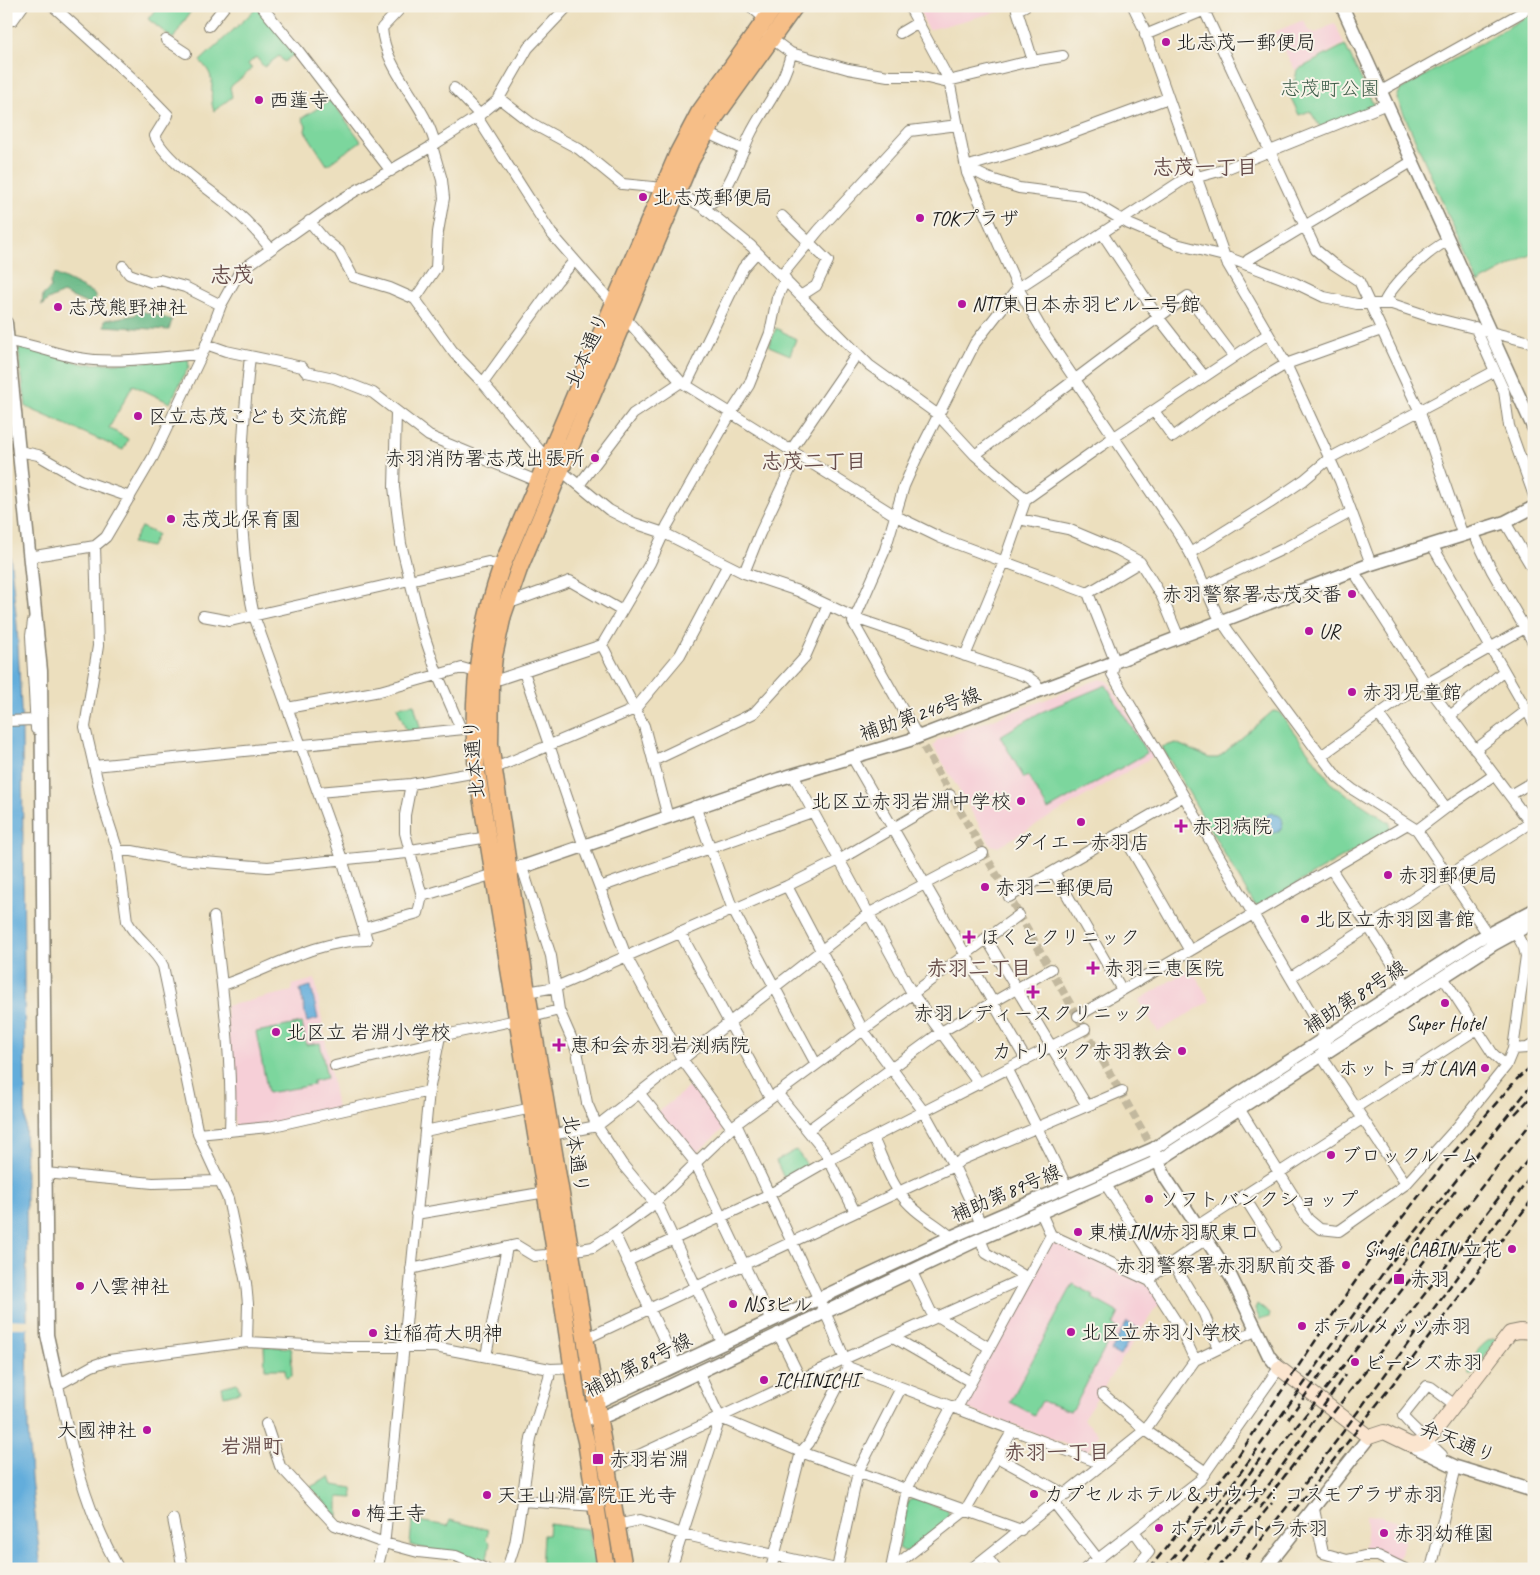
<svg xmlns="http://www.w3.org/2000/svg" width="1540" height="1575" viewBox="0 0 1540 1575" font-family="Caveat,'Klee One',sans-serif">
  <rect width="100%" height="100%" fill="#f7f3e8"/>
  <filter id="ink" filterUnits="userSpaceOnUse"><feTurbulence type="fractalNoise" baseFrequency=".02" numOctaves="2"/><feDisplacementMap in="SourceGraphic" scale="10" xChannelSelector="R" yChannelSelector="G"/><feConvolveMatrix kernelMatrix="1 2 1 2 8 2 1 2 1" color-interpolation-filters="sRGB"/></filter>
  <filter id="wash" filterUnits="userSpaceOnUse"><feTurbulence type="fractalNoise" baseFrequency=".0096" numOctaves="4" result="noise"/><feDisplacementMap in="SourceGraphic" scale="20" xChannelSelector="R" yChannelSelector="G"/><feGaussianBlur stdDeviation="1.12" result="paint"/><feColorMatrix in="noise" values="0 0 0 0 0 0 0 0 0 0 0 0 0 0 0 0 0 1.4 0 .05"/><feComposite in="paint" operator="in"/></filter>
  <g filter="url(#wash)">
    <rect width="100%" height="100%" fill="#ecdfbe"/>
    <path fill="#f6cfd7" d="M929,6H1020L928,30L920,11Z
      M1301,21H1304L1308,30L1316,33L1335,23L1344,44L1295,70L1274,32Z
      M1100,679L1108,681L1154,756L998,847L991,845L933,746L937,740Z
      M1191,968L1210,1001L1158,1032L1139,1000Z
      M315,979L337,1109L271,1125L235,1128L226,1006L292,991V985Z
      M695,1082L726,1127L693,1156L658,1112Z
      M1056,1240L1148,1285L1161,1303L1155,1309L1083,1419L1099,1434L1087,1452L966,1408L963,1402L1050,1242Z
      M1366,1515L1383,1516V1518L1405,1523L1401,1539L1405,1540L1397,1561L1363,1554L1367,1528Z"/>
    <path fill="#7cd69d" stroke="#4c795c" d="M158,6H194L173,39L148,19Z
      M258,7L296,53L284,62L279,56L264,67L256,57L248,64L252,69L230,87L232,97L214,111C206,90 221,81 200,61Z
      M1534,12V253L1478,283L1397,98L1400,90Z
      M1345,45L1374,106L1320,127L1310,111L1299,115L1285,85L1295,80L1297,70Z
      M331,100L361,141L327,165L305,131L306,126L302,118Z
      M776,328L796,339L790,355L769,346Z
      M22,346L84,364L168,361L188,358L189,366L170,403L133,385L109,428L128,439L123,450L26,407L18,348Z
      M141,527L157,534L151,547L132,543Z
      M1106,685L1147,753L1048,810L1028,776L1024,778L1000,736L1039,713Z
      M414,704L421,731L407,732L397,707Z
      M1273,711L1279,712L1333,785L1390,823V830L1258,906L1254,904L1162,747L1176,743L1209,758H1218Z
      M302,1023L306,1045L320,1043L327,1078L313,1081V1085L268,1093L256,1032Z
      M796,1150L808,1166L784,1178L776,1161Z
      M1073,1284L1094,1295L1092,1298L1119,1313L1113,1325L1116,1327L1074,1408L1070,1411L1042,1401L1034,1415L1010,1402Z
      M1257,1304L1270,1314L1269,1317L1260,1320L1255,1309Z
      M1493,1339L1496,1340L1472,1375H1469C1466,1363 1482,1341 1493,1339Z
      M264,1346L291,1348L292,1376L286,1378L285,1369H265Z
      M237,1383L240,1392L224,1396L222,1387Z
      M330,1477L333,1485L352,1488L353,1498L338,1497V1518L310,1487Z
      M915,1498L948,1510L949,1519L907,1553L899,1548L908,1501Z
      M412,1520L448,1526L450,1520L489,1530L486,1539L490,1543L486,1563L410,1545Z
      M549,1524L588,1529L595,1559L593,1569H541L543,1535H548Z"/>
    <path fill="#65b784" stroke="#406a50" d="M55,274L93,293L96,298L90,305L63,293L48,300L42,306L43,295L51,288L50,282Z
      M138,310L172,320L169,330L104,326L105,320L135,315Z"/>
    <path fill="#63addb" stroke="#40647c" d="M6,513L17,625L22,729L28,1428L31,1478L41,1569H6Z
      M1263 823a10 10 0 1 1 20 0a10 10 0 1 1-20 0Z
      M311,986L318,1019L307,1022L300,989Z
      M1127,1322L1136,1327L1120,1356L1111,1351Z"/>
    <path fill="#ecdfbe" d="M6,1319L30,1320V1328H6Z"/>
  </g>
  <g filter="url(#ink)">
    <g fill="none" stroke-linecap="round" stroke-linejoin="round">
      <path stroke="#c2b89e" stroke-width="8" stroke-dasharray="8 4" stroke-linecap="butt" d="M918,737L1153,1149"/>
      <defs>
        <path id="pedestrian" d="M1347,1560L1355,1569"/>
        <path id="minor" d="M53,6L131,77L168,115L155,136C164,160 212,191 233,209C247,221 259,234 270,248
          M261,6L297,49L391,171
          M396,6L398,11L382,28C385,72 425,102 435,144
          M750,6L765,19
          M909,6L949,80L967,173L1018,288L1045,335L1179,534L1190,553L1217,614L1229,632L1321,756L1337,777L1352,789L1417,830L1491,939
          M1025,6L1017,10L1033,61
          M1133,6L1144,29L1227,263L1286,364L1340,481L1371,564
          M1204,10L1316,250L1333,264L1359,281L1419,410L1463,536
          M6,21L13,20L23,6
          M209,26L225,6
          M900,33L917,23
          M1145,35L1215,6
          M768,36L791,53L848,69L888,76H919L944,82L1026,62L1063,56
          M166,40L186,53
          M454,88L480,115
          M1381,91L1533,6
          M500,99L531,123L579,149L622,184L663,188
          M477,117L551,233L681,382L896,516L941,538L1088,593L1115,661L1112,674L1326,1038L1322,1057L1406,1184
          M705,132L744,150
          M432,146L442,180L444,198L438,232L436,268L415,299L454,353L483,383L547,459L609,510L634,523L664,533L744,573L798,591L855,618L853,622L858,631L918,737
          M966,167L988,178L1019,188L1082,196L1129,224L1176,244L1224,256L1295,283L1324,297L1357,304H1392
          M966,167L1054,140L1168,98
          M678,193L703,207L751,246L869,365L937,414L975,455L1026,499
          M703,207C711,203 719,199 724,191C735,174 741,154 750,135C764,107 785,84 791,53
          M782,216L828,261L816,286L802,295
          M309,221L324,239L339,251L353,277L390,288L415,299
          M1102,233L1158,317L1204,376
          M1247,265L1248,260L1413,161
          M123,266L129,274L151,282L160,280L185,287L221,305
          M782,275L819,230L910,131L958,125
          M1388,300L1392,304L1434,318L1534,343
          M1384,303C1392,284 1428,251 1447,241
          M1475,327L1504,391L1509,426L1534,496
          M8,341C32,344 54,354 79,358C116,365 163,356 202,354
          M206,344L226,351L302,367L306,372L334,378L373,393L429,436L537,481
          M483,383L557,281L574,261
          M686,385L743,268L757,252
          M1154,411L1173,437L1213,408L1286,364L1381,330
          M396,413L394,487L401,544L422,629L438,676L461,729
          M791,450L857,354
          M19,451L38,455L81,480L130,497
          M975,455C1046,402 1116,347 1188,296L1233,356
          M579,485L633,414L681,382
          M1019,519L1068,529L1118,550L1140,562L1162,597L1179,638
          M1505,522L1534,571
          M1473,532L1492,571L1534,644
          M1432,545L1534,723
          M95,546L98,646L85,727L103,805L118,851L127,921C136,939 155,949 163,966L198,1134L228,1199L246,1283L248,1304L247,1342
          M1190,553L1270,503L1304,480L1330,458L1495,371
          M29,557L95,546L106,537L153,457L204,350L221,305L240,271L342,199L432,146L477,117L498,100L528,48L568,6
          M1354,572L1426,684L1534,828
          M744,573L760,533L797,455
          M1205,586L1283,549L1351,512
          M1088,593L1140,562
          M508,598L515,601L570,581L622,611
          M203,616L230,621L488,562L502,566
          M33,621L31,636L36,729
          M602,645L644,726L668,817
          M965,656L1004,562L1026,499L1101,446L1268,334
          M524,672L581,838L626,956L682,1059L732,1128
          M1039,690L1036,683L1028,677L855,618L885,550L904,486L917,457L975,343L1018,288L1189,176H1201L1223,170L1387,104
          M287,708L380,691L462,668L500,679L602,645L650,563L667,526L731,413L749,385L770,333L777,298L786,279
          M1379,715L1446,808L1494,775
          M1450,716L1504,671
          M6,721L35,720
          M1475,750L1534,705
          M1321,756L1421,684H1426L1534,623
          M852,757L1026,1060
          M653,761L754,713L805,657L828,605
          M94,766L474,728
          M493,769L635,709L680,655L727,566
          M793,775L912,993L979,1084
          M411,784L405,815V833L422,896
          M318,792L411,784L477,772
          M1510,795L1534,781
          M695,806L733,910L816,1064
          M1417,830L1446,808
          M1122,833L1190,951
          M118,851H132L178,860L268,867L407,853L411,850L488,837
          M522,867L551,956L559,1010L577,1051L587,1103L597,1126L622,1164L659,1208L723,1344
          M1331,869L1407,986
          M1054,872L1122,990
          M787,886L863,1030L924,1112L954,1166L981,1224
          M600,887L812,812
          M1009,897L1184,796
          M214,917C222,988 233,1060 230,1131
          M365,928L418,913L422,896L494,874
          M680,932L770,1098
          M986,938L1087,1106
          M1291,977L1530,823
          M1443,977L1493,1054L1506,1066
          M223,985C270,969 316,940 367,940L342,859L254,616C235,530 241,442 250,356
          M527,992L556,987L787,886L839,860L950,795
          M1078,1016L1406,825
          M532,1017L559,1010
          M1513,1049L1527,1048L1534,1044
          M335,1066L439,1041
          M1008,1070L1067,1187
          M777,1093L825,1152L855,1212
          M640,1094L695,1162L771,1321
          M1355,1108L1477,1029
          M1240,1110L1308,1219L1320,1229L1339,1231L1406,1184L1458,1126L1506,1066L1513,1049L1526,956L1524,948L1512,926
          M736,1124L829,1321L848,1367L1102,1464
          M808,1130L941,1032L1051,969
          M425,1131L532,1108
          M198,1134L269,1127L429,1091
          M551,1135L597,1126L868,914L983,853
          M873,1138C884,1161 892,1189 911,1206C923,1218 938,1225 951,1237
          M45,1173L153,1183L218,1181
          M1106,1185L1161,1270
          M1243,1195L1275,1246
          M1041,1213L1051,1235L1150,1281L1179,1326L1195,1360
          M416,1214L546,1192
          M1197,1226L1362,1119
          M614,1233L676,1365
          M980,1239L986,1253L1026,1277
          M627,1261L770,1194L829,1160L1085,1029
          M1173,1263L1204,1314L1218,1348
          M411,1269L516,1245L534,1256L546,1255L593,1247L614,1233L649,1208L736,1124L1019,915
          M911,1270L931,1312L988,1347
          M1150,1281L1154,1275L1206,1239
          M778,1333L801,1380
          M893,1337L971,1382
          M585,1339L954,1166L961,1160L1122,1091
          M486,1356L507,1247
          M550,1369L549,1378L531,1438L522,1501L596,1506
          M698,1371L720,1418L801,1452L1021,1530
          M1103,1394L1145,1430L1206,1472
          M957,1408L1051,1235
          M266,1424L280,1466L335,1525L384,1543L418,1552L456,1556L486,1569
          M1442,1455C1435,1448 1404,1420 1403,1416L1427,1386L1431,1387L1455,1405
          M997,1457L1066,1495
          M607,1470L846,1358L1026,1277
          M1055,1504L1098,1559
          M1314,1509L1323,1553L1347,1560L1364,1556H1378L1405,1569
          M173,1519L183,1569
          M616,1525L640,1520L682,1534L836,1569
          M1134,1531L1149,1552L1135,1569
          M987,1557L996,1569
          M119,1569C86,1512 71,1448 58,1385L92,1366L109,1360L247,1342L348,1347H435L550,1369L578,1368L584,1365L587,1358
          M377,1569L385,1537L429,1091L440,1036L517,1020
          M507,1569L515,1544L522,1501
          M671,1569L720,1418
          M771,1569L801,1452L809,1443L848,1367
          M837,1569L858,1472L901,1388
          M891,1569L966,1510L1013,1430
          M891,1569L907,1489L952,1406
          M971,1569L1145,1430L1195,1360L1257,1330
          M1085,1569L1200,1480L1279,1368
          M1431,1569L1456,1467"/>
        <path id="tertiary" d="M1342,6L1534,429
          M6,20L9,6
          M6,323L41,671L47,1335L58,1385
          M501,872L528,865L779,779L910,740L1371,564L1505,522L1534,507
          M1156,1156L1165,1177L1231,1277L1269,1356L1279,1368
          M580,1417L595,1403L951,1237L1153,1149L1477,940L1534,910
          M590,1418L598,1419L619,1410L971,1243L1158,1161L1494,944L1534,922
          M1411,1445L1456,1467L1534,1491
          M1265,1569L1369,1437"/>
        <path id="secondary" d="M1279,1368L1369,1437L1384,1432L1411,1445L1421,1443L1432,1435L1510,1333L1520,1331L1534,1332"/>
        <path id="trunk" d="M606,1569L586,1441L580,1417L553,1239L477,772C470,701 478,633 502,566L678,153L699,113L775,6
          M624,1569L527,992L490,744L491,685L494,656L503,615L519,569L691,160L716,116L795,6"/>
      </defs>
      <use href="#pedestrian" stroke="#847e6d" stroke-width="10"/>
      <use href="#minor" stroke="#847e6d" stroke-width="12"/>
      <use href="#tertiary" stroke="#847e6d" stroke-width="15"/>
      <use href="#secondary" stroke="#847e6d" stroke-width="16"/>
      <use href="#trunk" stroke="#847e6d" stroke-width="19"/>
      <use href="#pedestrian" stroke="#fff" stroke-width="8"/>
      <use href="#minor" stroke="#fff" stroke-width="10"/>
      <use href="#tertiary" stroke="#fff" stroke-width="12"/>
      <use href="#secondary" stroke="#fbe5cf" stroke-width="14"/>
      <use href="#trunk" stroke="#f6be87" stroke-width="16"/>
      <path stroke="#1c1c1c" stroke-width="2.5" stroke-dasharray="8 4" stroke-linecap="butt" d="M1515,1114L1534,1094
        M1288,1419L1458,1187
        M1260,1508L1530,1157
        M1294,1511L1413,1358L1534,1197
        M1222,1523L1534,1119
        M1149,1569L1230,1468L1371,1258L1442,1166L1517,1079L1534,1064
        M1164,1569L1218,1504L1386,1269L1534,1082
        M1175,1569L1218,1518L1266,1450
        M1200,1569L1271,1482L1345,1375
        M1217,1569L1272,1503
        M1238,1569L1301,1489L1534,1172"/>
    </g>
  </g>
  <g fill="#b5179e" stroke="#f7f3e8" stroke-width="2">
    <circle cx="1166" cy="42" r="5"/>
    <circle cx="259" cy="100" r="5"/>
    <circle cx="643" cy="197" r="5"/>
    <circle cx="920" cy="218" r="5"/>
    <circle cx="962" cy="304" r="5"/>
    <circle cx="58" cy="307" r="5"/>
    <circle cx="138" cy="416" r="5"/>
    <circle cx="595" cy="458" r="5"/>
    <circle cx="171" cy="519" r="5"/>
    <circle cx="1352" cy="594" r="5"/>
    <circle cx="1309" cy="631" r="5"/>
    <circle cx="1352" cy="692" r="5"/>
    <circle cx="1021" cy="801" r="5"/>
    <circle cx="1081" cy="822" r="5"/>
    <path d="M1178.5 818.5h5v5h5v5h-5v5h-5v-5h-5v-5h5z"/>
    <circle cx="1388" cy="875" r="5"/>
    <circle cx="985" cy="887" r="5"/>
    <circle cx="1305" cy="919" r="5"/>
    <path d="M966.5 929.5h5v5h5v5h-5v5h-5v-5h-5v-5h5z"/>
    <path d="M1090.5 960.5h5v5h5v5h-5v5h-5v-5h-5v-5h5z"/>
    <path d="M1030.5 984.5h5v5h5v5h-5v5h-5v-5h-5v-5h5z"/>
    <circle cx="1445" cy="1003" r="5"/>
    <circle cx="276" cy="1032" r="5"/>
    <path d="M556.5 1037.5h5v5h5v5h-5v5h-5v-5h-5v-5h5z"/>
    <circle cx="1182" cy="1051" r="5"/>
    <circle cx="1485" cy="1068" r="5"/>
    <circle cx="1331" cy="1155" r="5"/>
    <circle cx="1149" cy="1199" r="5"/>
    <circle cx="1078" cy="1232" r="5"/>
    <circle cx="1512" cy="1249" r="5"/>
    <circle cx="1346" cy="1265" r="5"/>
    <rect x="1393" y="1273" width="12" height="12" rx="2.5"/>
    <circle cx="80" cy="1286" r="5"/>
    <circle cx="733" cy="1304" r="5"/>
    <circle cx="1302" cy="1326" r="5"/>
    <circle cx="1071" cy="1332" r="5"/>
    <circle cx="373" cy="1333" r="5"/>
    <circle cx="1355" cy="1362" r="5"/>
    <circle cx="764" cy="1380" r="5"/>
    <circle cx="147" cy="1430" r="5"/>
    <rect x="592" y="1453" width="12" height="12" rx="2.5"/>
    <circle cx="1034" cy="1494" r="5"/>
    <circle cx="487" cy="1495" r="5"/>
    <circle cx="356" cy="1513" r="5"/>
    <circle cx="1159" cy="1528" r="5"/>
    <circle cx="1384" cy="1533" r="5"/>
  </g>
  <g text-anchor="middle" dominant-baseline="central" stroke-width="4" stroke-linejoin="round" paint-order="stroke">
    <g font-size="20" fill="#1c1c1c" stroke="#f7f3e8" text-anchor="start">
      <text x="1176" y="42">北志茂一郵便局</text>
      <text x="269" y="100">西蓮寺</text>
      <text x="653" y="197">北志茂郵便局</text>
      <text x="930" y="218">TOKプラザ</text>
      <text x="972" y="304">NTT東日本赤羽ビル二号館</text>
      <text x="68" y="307">志茂熊野神社</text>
      <text x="148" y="416">区立志茂こども交流館</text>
      <text x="585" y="458" text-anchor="end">赤羽消防署志茂出張所</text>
      <text x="181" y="519">志茂北保育園</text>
      <text x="1342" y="594" text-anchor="end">赤羽警察署志茂交番</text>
      <text x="1319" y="631">UR</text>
      <text x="1362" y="692">赤羽児童館</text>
      <text x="1011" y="801" text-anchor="end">北区立赤羽岩淵中学校</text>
      <text x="1192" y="826">赤羽病院</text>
      <text x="1081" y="842" text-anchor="middle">ダイエー赤羽店</text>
      <text x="1398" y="875">赤羽郵便局</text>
      <text x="995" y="887">赤羽二郵便局</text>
      <text x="1315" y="919">北区立赤羽図書館</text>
      <text x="980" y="937">ほくとクリニック</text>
      <text x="1104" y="968">赤羽三恵医院</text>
      <text x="1033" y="1013" text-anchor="middle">赤羽レディースクリニック</text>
      <text x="1445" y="1023" text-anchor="middle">Super Hotel</text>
      <text x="286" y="1032">北区立 岩淵小学校</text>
      <text x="570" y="1045">恵和会赤羽岩渕病院</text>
      <text x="1172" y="1051" text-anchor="end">カトリック赤羽教会</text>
      <text x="1475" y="1068" text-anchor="end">ホットヨガLAVA</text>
      <text x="1341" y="1155">ブロックルーム</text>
      <text x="1159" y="1199">ソフトバンクショップ</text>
      <text x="1088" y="1232">東横INN赤羽駅東口</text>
      <text x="1502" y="1249" text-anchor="end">Single CABIN 立花</text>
      <text x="1336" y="1265" text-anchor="end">赤羽警察署赤羽駅前交番</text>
      <text x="1410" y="1279">赤羽</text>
      <text x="90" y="1286">八雲神社</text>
      <text x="743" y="1304">NS3ビル</text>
      <text x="1312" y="1326">ホテルメッツ赤羽</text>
      <text x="1081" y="1332">北区立赤羽小学校</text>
      <text x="383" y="1333">辻稲荷大明神</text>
      <text x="1365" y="1362">ビーンズ赤羽</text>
      <text x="774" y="1380">ICHINICHI</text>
      <text x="137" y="1430" text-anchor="end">大國神社</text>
      <text x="609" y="1459">赤羽岩淵</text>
      <text x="1044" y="1494">カプセルホテル＆サウナ：コスモプラザ赤羽</text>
      <text x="497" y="1495">天王山淵富院正光寺</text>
      <text x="366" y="1513">梅王寺</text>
      <text x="1169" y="1528">ホテルテトラ赤羽</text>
      <text x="1394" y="1533">赤羽幼稚園</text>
    </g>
    <g font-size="20" fill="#3e5d49" stroke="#f7f3e8">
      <text x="1330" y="88">志茂町公園</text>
    </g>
    <g font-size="20" fill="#1c1c1c" stroke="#f7f3e8">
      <text transform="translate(587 350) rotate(-66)">北本通り</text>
      <text transform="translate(920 714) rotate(-19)">補助第246号線</text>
      <text transform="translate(474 759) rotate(-95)">北本通り</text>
      <text transform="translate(1355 997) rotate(-33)">補助第89号線</text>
      <text transform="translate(576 1154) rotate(81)">北本通り</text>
      <text transform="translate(1006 1193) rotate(-23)">補助第89号線</text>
      <text transform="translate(638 1365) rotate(-27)">補助第89号線</text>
      <text transform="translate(1458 1442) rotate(22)">弁天通り</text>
    </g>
    <g font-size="21" font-weight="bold" fill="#664c4a" stroke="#f7f3e8">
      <text x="1205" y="167">志茂一丁目</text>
      <text x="814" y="461">志茂二丁目</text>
      <text x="979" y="968">赤羽二丁目</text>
      <text x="252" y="1446">岩淵町</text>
      <text x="1057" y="1452">赤羽一丁目</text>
    </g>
    <g font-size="22" font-weight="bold" fill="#664c4a" stroke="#f7f3e8">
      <text x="232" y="275">志茂</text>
    </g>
  </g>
  <rect width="1540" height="1575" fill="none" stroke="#f7f3e8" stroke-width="25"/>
</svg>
